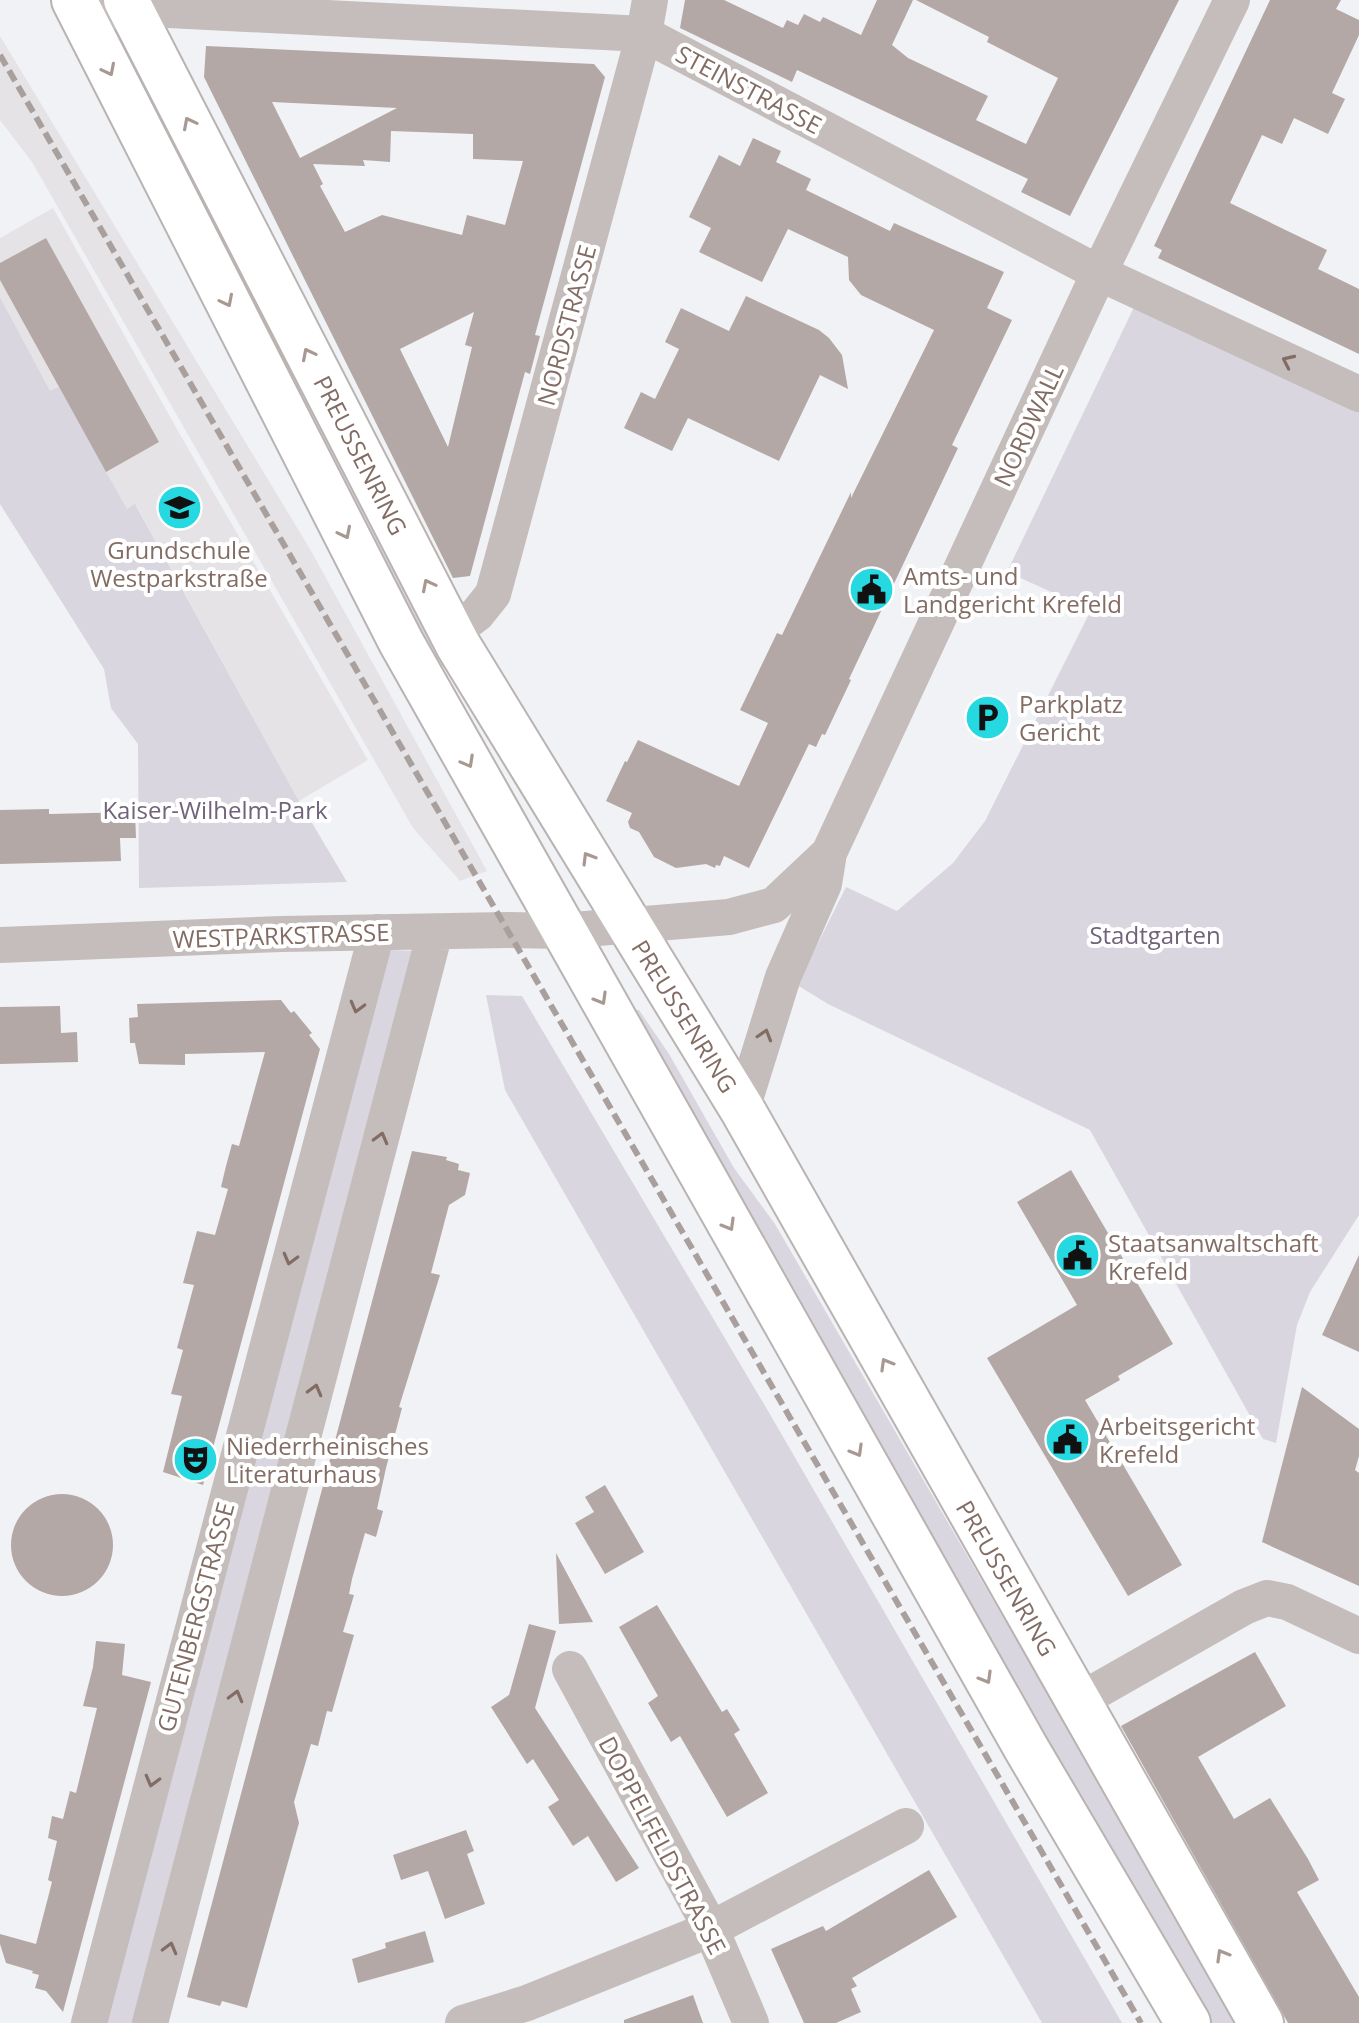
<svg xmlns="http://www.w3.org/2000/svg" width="1359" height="2023" viewBox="0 0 1359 2023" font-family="'Open Sans',sans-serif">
  <rect width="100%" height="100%" fill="#f1f2f5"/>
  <path fill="#e5e3e6" d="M0,36L310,549L487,871L460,881L413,828L32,162L0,120Z
    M53,208L178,431L368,760L299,801L136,505L127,509L60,388L50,392L0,297V238Z"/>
  <path fill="#d9d6df" d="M131,39L446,665L434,668L115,40Z
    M0,297L50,391L59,387L127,509L135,504L299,801L347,882L139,888L138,744L111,708L104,669L0,504Z
    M1136,303L1359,412V1215L1310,1292L1297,1325L1276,1443L1263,1439L1090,1130L828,1004L797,985L846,887L897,911L953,863L985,821L1091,610L1007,572Z
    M388,950L423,951L138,2023H106Z
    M486,995L522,996L771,1416L1122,2023H1042L505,1090Z
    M625,1010H639L669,1054L734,1168L775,1224L1238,2023H1206Z"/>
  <path fill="#b3a8a5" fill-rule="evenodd" d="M685,0H724L783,28L787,20L798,25L804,14L820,22L823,17L861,35L877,0H913L892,45L908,58L988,96L976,120L1026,144L1058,78L987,42L989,37L916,0H1179L1070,216L1021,192L1028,179L797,70L792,82L680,28Z
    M1270,0H1341L1336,9L1359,20V35L1332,93L1345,99L1328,134L1294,118L1282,144L1262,135L1230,203L1327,250L1318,269L1359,289V354L1158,258L1162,250L1154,246Z
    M206,46L594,64L605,77L535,335L540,336L530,374L525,372L470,576L453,578L204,77ZM272,102L397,108L300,158ZM391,131L473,134V159L523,161L505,225L467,215L462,235L382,215L345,232L320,186L323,184L313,164L365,166L363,160L390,162ZM474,312L465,345L472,347L448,447L400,349Z
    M753,138L781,151L776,162L811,179L806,190L890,231L894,223L1004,272L987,308L1012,320L952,445L958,448L849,679L851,680L825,735L822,734L816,747L809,744L749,868L724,856L720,866L716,865L715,868L706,864L676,868L654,857L639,832L630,828L628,822L632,813L606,801L625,761L627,762L638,740L739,786L768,723L740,710L777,633L782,635L851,492V498L934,330L861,295L849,280L848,257L788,229L762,282L699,252L711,228L689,217L719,155L740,166Z
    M46,238L159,442L106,472L0,280V263Z
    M746,296L819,330L829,338L842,355L848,389L820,375L779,461L688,418L672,451L624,428L641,392L655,399L679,349L665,342L681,308L729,331Z
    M49,809V814L135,812L136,838H120L121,861L0,864V810Z
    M281,1000L291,1013L294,1011L312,1033L309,1035L320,1049L203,1485L163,1472L182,1396L171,1394L183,1350L177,1348L194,1285L183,1283L197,1231L215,1235L228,1189L221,1187L226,1166L232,1144L239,1146L265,1052L185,1054V1065L139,1064L135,1043H130L129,1018L138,1017L137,1004Z
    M60,1006L61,1033L77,1032L78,1062L0,1064V1007Z
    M412,1151L447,1157L446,1160L459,1164L458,1170L470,1173L465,1195L449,1205L431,1273L440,1275L399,1407L402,1408L386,1468L377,1509L383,1511L376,1537L365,1533L352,1579L349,1594L354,1595L343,1632L354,1635L332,1712L327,1711L318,1746L311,1744L294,1802L299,1823L247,2008L222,2001L220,2006L187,1997Z
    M1071,1170L1173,1344L1118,1376L1120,1380L1085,1400L1182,1565L1128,1596L987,1358L1077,1305L1017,1202Z
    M1359,1255V1352L1322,1335Z
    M1302,1387L1359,1429V1456L1355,1470L1359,1473V1586L1262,1542Z
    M605,1485L644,1552L605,1574L575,1523L594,1512L585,1497Z
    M11 1545a51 51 0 1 1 102 0a51 51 0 1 1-102 0Z
    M556,1553L593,1622L559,1624Z
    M657,1605L722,1712L727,1709L740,1730L734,1734L768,1793L727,1817L680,1736L671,1742L648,1703L658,1696L619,1627Z
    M529,1624L556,1631L535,1708L639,1868L616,1882L588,1836L573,1846L548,1807L559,1800L533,1759L527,1764L491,1707L509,1695Z
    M96,1641L125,1644L122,1675L151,1682L63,2012L46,1991L35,1988L39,1975L32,1973L33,1971L6,1963L0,1944V1934L36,1944L52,1882L48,1880L57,1841L48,1838L52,1816L63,1819L70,1791L76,1793L97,1708L83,1706L93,1667Z
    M1255,1652L1286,1706L1198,1757L1234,1819L1270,1798L1308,1859L1319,1880L1297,1892L1359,1997V2023H1288L1121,1726Z
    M466,1830L474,1851L467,1854L485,1904L445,1919L428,1871L401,1880L393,1855Z
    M929,1870L957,1917L852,1978L857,1986L851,1989L861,2012L836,2023H804L771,1949L823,1926L826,1931Z
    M425,1931L434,1962L358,1983L352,1959L386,1948L385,1943Z
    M693,1995L703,2023H624V2020Z"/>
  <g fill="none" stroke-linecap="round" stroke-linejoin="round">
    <defs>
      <path id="major" d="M74,0L401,642L1026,1748L1188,2023
        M126,0L458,645L742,1109L1261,2023"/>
    </defs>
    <use href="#major" stroke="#b9b3b1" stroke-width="48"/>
    <path stroke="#c4bdbb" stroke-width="36" d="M82,17L130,8L644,34L1099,273L1359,394
      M452,633L477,614L493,594L644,34L650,0
      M0,945L282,934L507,930L562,931L729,917L774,905L829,853
      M742,1109L783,977L824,884L829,853L1099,273L1232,0
      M570,1669L711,1929L751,2023
      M1077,1702L1244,1607L1267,1598L1287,1602L1359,1636
      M89,2023L377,932
      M150,2023L435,932
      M463,2023L527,2003L711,1929L906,1826"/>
    <use href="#major" stroke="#fff" stroke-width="44"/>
    <path stroke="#a9a09d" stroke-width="6" stroke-dasharray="12 6" stroke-linecap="butt" d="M0,55L1141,2023"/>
  </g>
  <defs><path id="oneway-chevron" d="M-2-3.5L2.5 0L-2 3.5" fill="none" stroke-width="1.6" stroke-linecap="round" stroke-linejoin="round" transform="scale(2)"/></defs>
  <g stroke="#a89892">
    <use href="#oneway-chevron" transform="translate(109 70) rotate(63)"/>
    <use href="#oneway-chevron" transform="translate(189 123) rotate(-117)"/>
    <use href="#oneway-chevron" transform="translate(227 301) rotate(63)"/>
    <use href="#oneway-chevron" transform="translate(308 354) rotate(-117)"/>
    <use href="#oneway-chevron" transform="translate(345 533) rotate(63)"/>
    <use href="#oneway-chevron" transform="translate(428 585) rotate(-117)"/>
    <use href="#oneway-chevron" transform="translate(468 762) rotate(61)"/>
    <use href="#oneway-chevron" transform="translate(588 858) rotate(-121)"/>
    <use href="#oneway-chevron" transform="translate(601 999) rotate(60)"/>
    <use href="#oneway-chevron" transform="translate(729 1225) rotate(60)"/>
    <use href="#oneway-chevron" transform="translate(886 1364) rotate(-120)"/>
    <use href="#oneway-chevron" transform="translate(857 1451) rotate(60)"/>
    <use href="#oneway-chevron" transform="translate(986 1678) rotate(60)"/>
    <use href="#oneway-chevron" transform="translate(1222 1955) rotate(-120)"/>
  </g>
  <g stroke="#826c64">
    <use href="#oneway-chevron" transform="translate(1288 361) rotate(-155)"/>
    <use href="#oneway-chevron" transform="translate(357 1007) rotate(105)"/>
    <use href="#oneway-chevron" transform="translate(765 1035) rotate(-73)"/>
    <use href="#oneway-chevron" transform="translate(381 1138) rotate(-75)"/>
    <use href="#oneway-chevron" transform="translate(290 1259) rotate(105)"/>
    <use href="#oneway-chevron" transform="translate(315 1390) rotate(-75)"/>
    <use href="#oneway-chevron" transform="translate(236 1696) rotate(-75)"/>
    <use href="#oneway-chevron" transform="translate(152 1781) rotate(105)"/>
    <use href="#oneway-chevron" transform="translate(170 1948) rotate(-75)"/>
  </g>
  <defs>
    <symbol id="school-disc" viewBox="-11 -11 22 22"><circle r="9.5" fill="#26d8e0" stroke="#fff"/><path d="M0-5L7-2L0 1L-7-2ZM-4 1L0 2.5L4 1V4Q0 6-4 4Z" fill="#111"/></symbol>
    <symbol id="civic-disc" viewBox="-11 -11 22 22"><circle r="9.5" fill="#26d8e0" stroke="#fff"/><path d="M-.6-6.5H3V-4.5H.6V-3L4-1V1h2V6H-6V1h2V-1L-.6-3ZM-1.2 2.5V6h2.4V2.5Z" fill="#111"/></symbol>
    <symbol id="parking-disc" viewBox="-11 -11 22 22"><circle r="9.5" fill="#26d8e0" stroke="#fff"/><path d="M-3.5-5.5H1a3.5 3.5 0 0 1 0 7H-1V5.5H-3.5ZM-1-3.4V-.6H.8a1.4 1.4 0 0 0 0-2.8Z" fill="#111"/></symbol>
    <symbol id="theatre-disc" viewBox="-11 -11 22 22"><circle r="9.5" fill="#26d8e0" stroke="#fff"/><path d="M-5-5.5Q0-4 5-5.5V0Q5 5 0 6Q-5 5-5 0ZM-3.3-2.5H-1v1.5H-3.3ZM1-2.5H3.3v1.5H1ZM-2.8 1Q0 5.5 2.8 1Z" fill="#111"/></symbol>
  </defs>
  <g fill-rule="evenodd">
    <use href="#school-disc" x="154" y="482" width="51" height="51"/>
    <use href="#civic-disc" x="846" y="564" width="51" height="51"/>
    <use href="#parking-disc" x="962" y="692" width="51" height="51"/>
    <use href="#civic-disc" x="1052" y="1230" width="51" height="51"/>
    <use href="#civic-disc" x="1042" y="1414" width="51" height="51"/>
    <use href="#theatre-disc" x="170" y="1434" width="51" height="51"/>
  </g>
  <g text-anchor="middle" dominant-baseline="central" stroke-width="8" stroke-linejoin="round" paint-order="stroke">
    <g font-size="24" fill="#826c64" stroke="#fff">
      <text transform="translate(749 89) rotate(28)">STEINSTRASSE</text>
      <text transform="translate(566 325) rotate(-75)">NORDSTRASSE</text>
      <text transform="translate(1028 425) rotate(-65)">NORDWALL</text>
      <text transform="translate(361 455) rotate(63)">PREUSSENRING</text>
      <text transform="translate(281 935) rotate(-2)">WESTPARKSTRASSE</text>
      <text transform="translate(685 1016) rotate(58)">PREUSSENRING</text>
      <text transform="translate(1007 1578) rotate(60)">PREUSSENRING</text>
      <text transform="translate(195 1617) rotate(-75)">GUTENBERGSTRASSE</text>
      <text transform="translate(663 1845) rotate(62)">DOPPELFELDSTRASSE</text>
    </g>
    <g font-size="24" fill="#826c64" stroke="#fff" text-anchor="start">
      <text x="179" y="549" text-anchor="middle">Grundschule<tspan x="179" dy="28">Westparkstraße</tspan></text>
      <text x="903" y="575">Amts- und<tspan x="903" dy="28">Landgericht Krefeld</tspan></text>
      <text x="1019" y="703">Parkplatz<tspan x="1019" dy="28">Gericht</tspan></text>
      <text x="1108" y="1242">Staatsanwaltschaft<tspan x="1108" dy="28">Krefeld</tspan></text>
      <text x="1099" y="1425">Arbeitsgericht<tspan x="1099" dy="28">Krefeld</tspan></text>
      <text x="226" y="1445">Niederrheinisches<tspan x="226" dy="28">Literaturhaus</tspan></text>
    </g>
    <g font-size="24" fill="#71637a" stroke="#fff">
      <text x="215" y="809">Kaiser-Wilhelm-Park</text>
      <text x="1155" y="934">Stadtgarten</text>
    </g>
  </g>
</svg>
